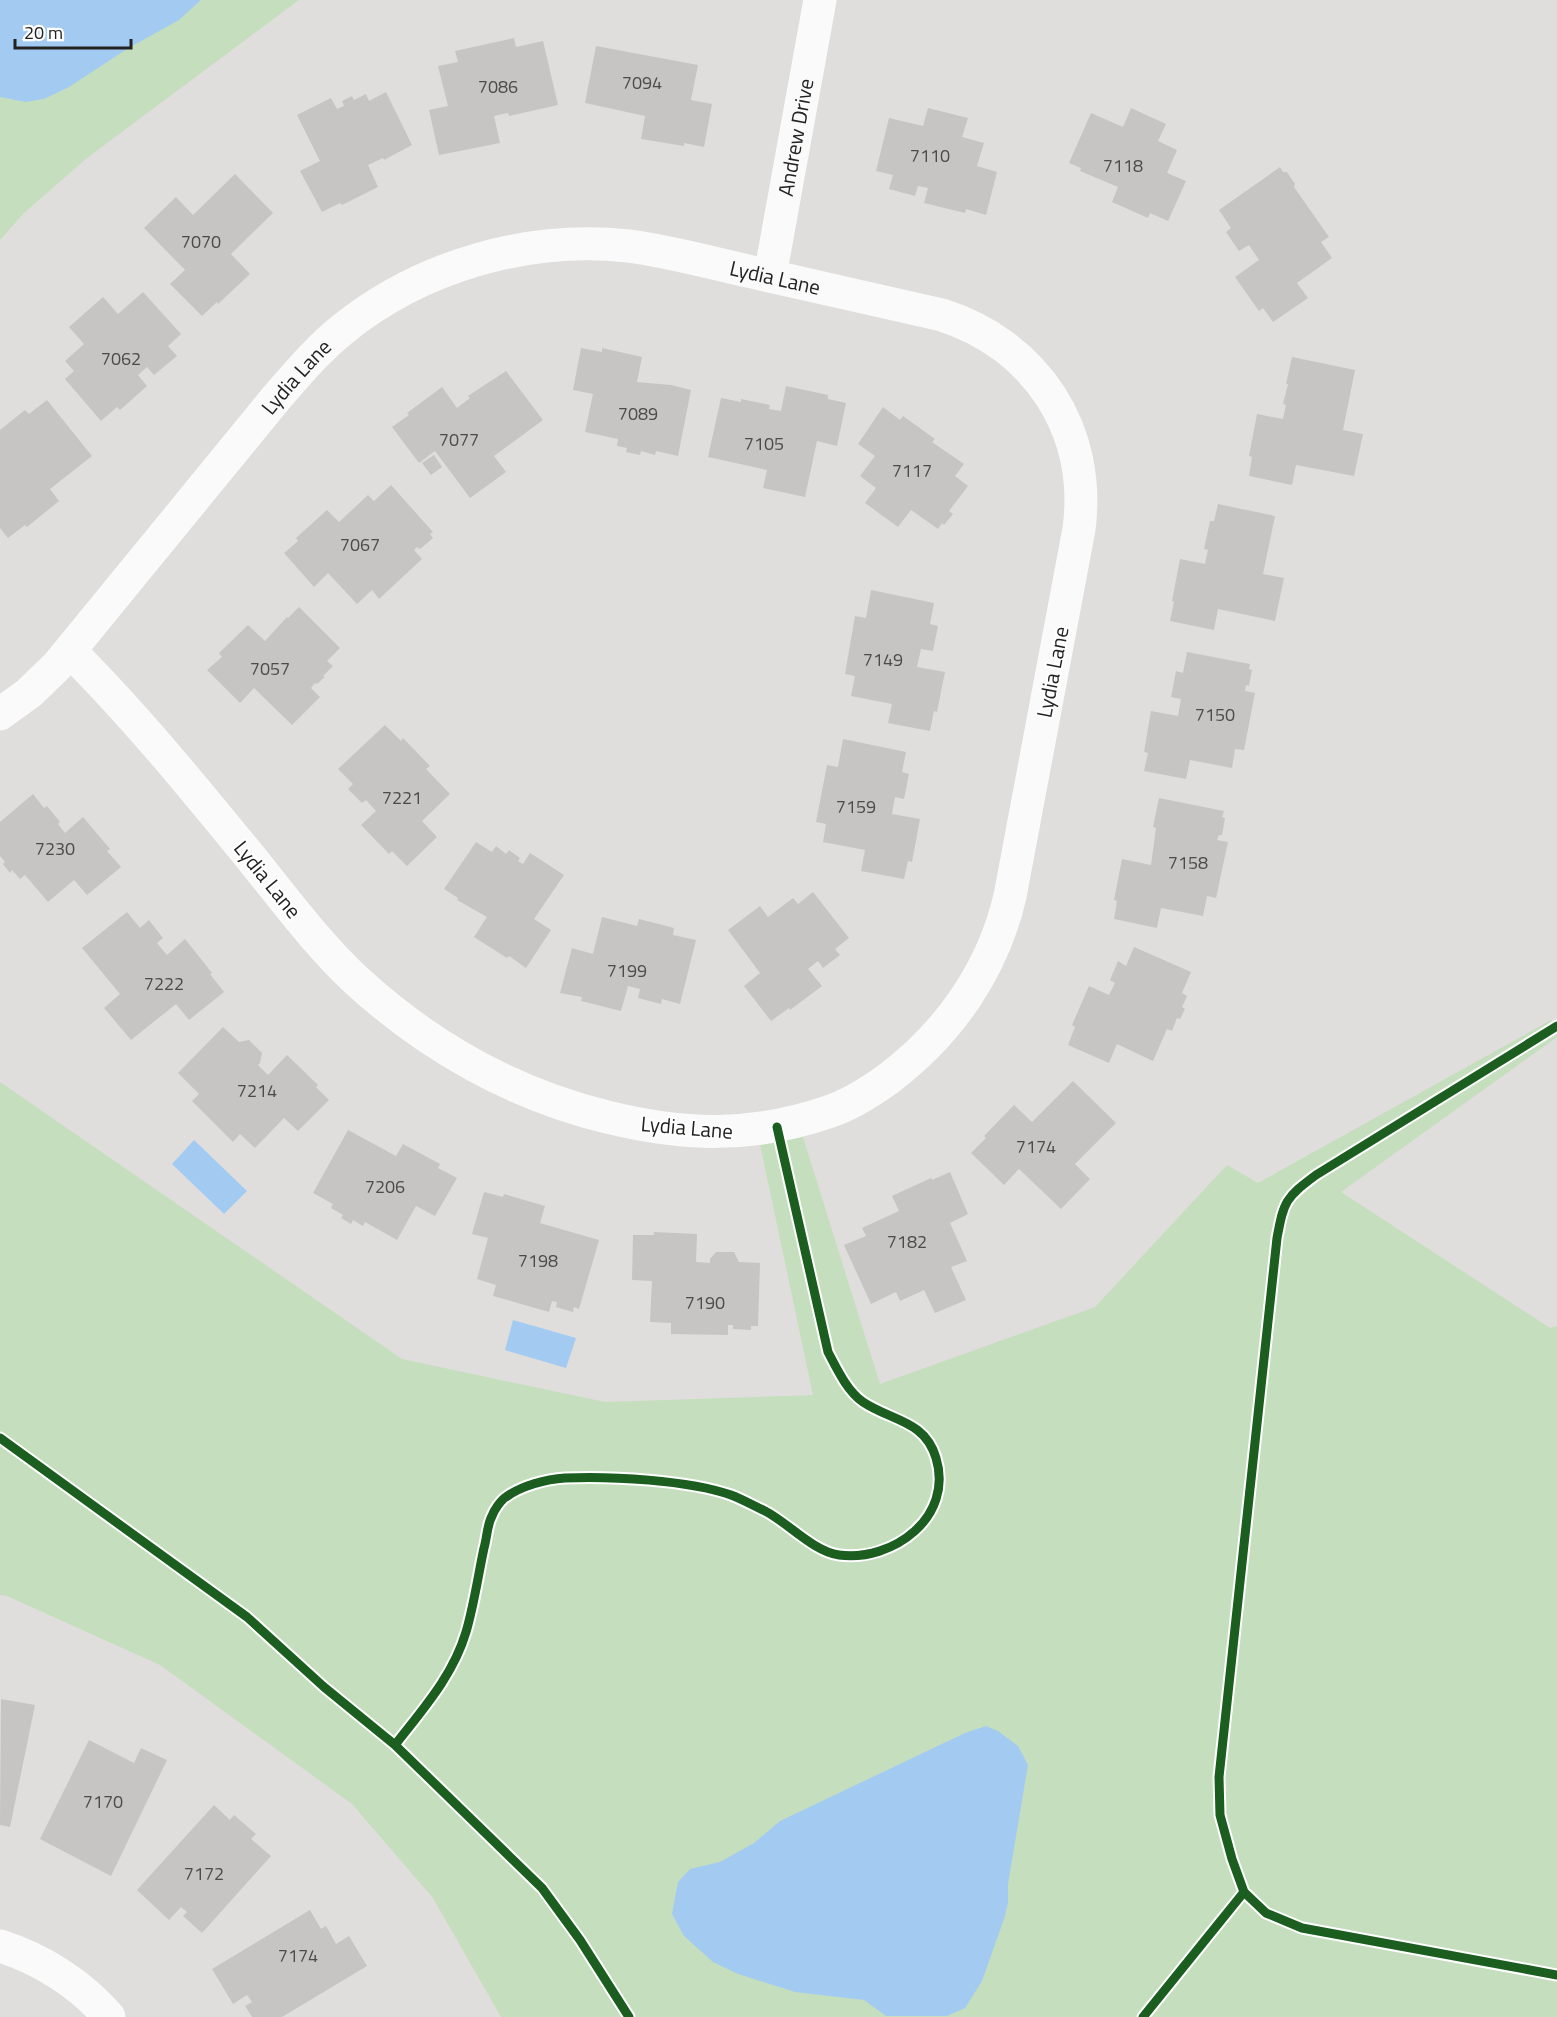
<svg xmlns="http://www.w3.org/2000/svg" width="1557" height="2017" viewBox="0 0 1557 2017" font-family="'Titillium Web',sans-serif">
  <rect width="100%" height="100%" fill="#dfdedc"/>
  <path fill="#c5debd" d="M0,0H299L87,158L24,213L0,240Z
    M1551,1020L1557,1029V1037L1341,1192L1550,1328L1557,1326V2017H501L433,1898L352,1804L160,1665L7,1596L0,1595V1082L402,1359L605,1402L813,1395L757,1130L798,1121L880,1384L1095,1307L1227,1165L1258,1183Z"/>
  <path fill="#a3cbf2" d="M0,0H201L179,20L127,49L69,87L44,99L26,102L0,97Z
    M194,1140L247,1191L224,1214L172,1164Z
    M513,1320L576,1338L566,1368L505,1350Z
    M986,1726L998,1731L1018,1746L1028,1765L1008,1884V1903L1004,1919L982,1981L965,2008L947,2016H886L864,2000L795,1992L738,1974L713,1962L684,1936L672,1914L678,1882L690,1869L720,1862L754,1843L780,1821L965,1733Z"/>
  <path fill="#c6c5c3" d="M514,38L516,47L543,41L558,105L509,116L508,113L494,116L500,143L439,155L429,110L448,106L438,66L458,62L455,51Z
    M596,46L698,65L691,100L712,104L704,147L684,143V146L641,139L645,116L585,103Z
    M386,92L412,145L384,160L383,158L368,165L378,187L342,205L340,203L322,212L300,171L320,161L297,115L331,98L337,109L344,106L342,101L352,96L354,100L366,94L369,101Z
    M928,108L968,118L962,137L984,143L977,166L997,172L986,215L966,209L965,213L924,203L928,188L918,186L915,196L889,189L893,175L876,171L889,118L923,126Z
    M1131,108L1166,124L1158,141L1177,150L1167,173L1186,181L1168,221L1150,213L1148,218L1112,202L1118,187L1080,171L1081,168L1069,163L1091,113L1123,127Z
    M1280,167L1283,172H1287L1295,184L1294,187L1329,237L1321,242L1332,258L1297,283L1308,298L1273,322L1263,308L1259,311L1235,277L1259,260L1249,245L1239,251L1226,232L1231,228L1219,210Z
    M235,174L273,213L231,254L250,274L218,304L217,302L202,316L170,284L185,270L144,228L176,197L193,215Z
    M143,292L181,334L168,346L177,356L154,375L147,367L138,375L147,386L120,410L117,407L101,421L65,379L74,371L65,361L84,344L69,327L103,297L118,314Z
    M581,348L602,352V348L642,357L637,382L671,385L691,390L678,456L656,451L655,455L641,451L640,455L626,452L627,448L617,446L618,439L585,432L593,394L573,390Z
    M1292,357L1355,370L1343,430L1363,434L1354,476L1296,465L1292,485L1249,476L1252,457L1249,456L1257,414L1283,419L1286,405L1283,404L1288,384H1286Z
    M506,371L543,420L494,456L506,472L470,498L435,451L419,463L392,427L409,415L407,413L442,387L457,408L470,398L468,396Z
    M786,386L828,395V399L846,403L837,446L817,441L805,497L763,488L767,470L708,457L721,398L741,402V399L770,405L769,409L781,411Z
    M47,400L92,456L50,489L59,501L27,527L25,525L8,538L0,528V430L25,410L29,414Z
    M883,407L900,420L903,416L935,439L932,442L964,464L955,476L968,486L949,511L953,514L944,525L942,523L938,529L911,510L898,527L865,503L876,488L860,476L875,456L858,444Z
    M434,455L442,467L431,475L422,463Z
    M391,485L433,532L430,534L433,538L420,549L417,547L414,550L422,559L379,599L372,590L357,604L328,573L314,587L284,553L298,541L296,538L327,510L339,522L368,495L374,501Z
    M1218,504L1275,516L1263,574L1284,578L1275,621L1218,609L1214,630L1170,621L1174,602L1172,601L1180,559L1205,564L1208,550L1204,549L1210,521H1214Z
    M871,590L934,603L930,624L938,626L933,651L921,649L917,667L945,672L937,712L934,711L930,731L888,723L892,704L851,696L855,676L845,674L855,616L866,618Z
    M299,607L340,648L327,661L333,666L323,676L325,677L317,684L315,683L311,688L320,697L292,725L254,688L240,703L207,670L222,657L219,653L248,625L265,641L287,617L288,618Z
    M1187,652L1250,664L1249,669L1252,670L1249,686L1246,685L1245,691L1255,693L1244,750L1235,749L1232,768L1190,760L1186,779L1144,771L1148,753L1144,752L1151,711L1178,716L1181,699L1171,697L1176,671L1183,673Z
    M385,725L401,741L403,738L430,766L426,769L450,794L422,821L437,837L407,866L392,851L389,854L361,825L376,811L366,800L362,803L348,789L353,784L338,769Z
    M843,739L906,752L902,772L909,774L904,799L895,797L892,814L920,819L912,862L908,861L904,879L861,871L865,850L823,842L826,824L816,822L827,765L838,767Z
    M33,794L44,808L47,806L60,822L58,824L65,833L83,817L110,849L107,851L121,867L87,895L74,880L48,902L25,875L20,879L12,870L10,873L3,864L5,862L0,856V822Z
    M1159,798L1224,811L1222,817L1225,818L1222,835H1219L1217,840L1228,842L1216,898L1207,896L1203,916L1161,908L1157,928L1114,919L1117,901L1114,900L1122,859L1151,865L1156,828L1153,827Z
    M476,842L492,852L496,846L506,854L509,850L520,858L518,861L523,864L530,853L564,875L534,919L551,930L526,968L509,956L507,958L474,937L487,917L457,900L458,898L444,889Z
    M813,892L849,938L835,949L840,955L823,968L818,961L808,969L822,986L790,1010L789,1008L771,1021L744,986L760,973L728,930L760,906L768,917L793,898L798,904Z
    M127,912L140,928L149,920L163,938L157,943L167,955L185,939L212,973L210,974L224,992L189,1020L176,1004L131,1040L104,1008L120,994L82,948Z
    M602,917L637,926L639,919L674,928L673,935L696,940L680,1004L662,999L661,1004L638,998L640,989L628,986L621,1011L581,1001L582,997L560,993L572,948L593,954Z
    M1134,947L1191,972L1182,993L1187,996L1182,1007L1185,1009L1180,1019L1177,1018L1172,1031L1167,1029L1153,1061L1117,1044L1109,1063L1068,1045L1075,1027L1072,1025L1089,986L1109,995L1115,983L1110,980L1118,961L1126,966Z
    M223,1027L239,1042L249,1040L262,1053L260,1063L258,1065L268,1075L287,1055L318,1085L316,1087L329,1100L298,1131L284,1118L255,1148L240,1134L233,1142L192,1101L199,1094L178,1073Z
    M1073,1081L1116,1123L1075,1164L1090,1179L1061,1209L1019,1169L1004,1185L971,1153L986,1138L984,1136L1014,1105L1032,1122Z
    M348,1130L396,1156L403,1144L440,1164L438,1168L457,1178L435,1216L416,1206L397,1240L365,1222L363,1226L353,1220L351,1224L341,1218L343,1215L331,1208L333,1204L313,1193Z
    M950,1172L968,1214L950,1223L967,1261L951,1267L966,1300L935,1313L924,1290L900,1301L896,1292L871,1304L844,1245L866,1236L862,1228L899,1211L892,1196L931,1178L932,1180Z
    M484,1192L503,1197L504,1194L545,1206L540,1223L599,1240L579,1309L574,1307L573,1312L556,1307L557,1302L552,1301L549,1312L493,1296L496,1285L477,1279L488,1238L472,1234Z
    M654,1232L697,1234L696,1262L710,1263V1259L716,1252H734L739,1262L760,1263L758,1326H751V1330L733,1329V1325H728V1335L671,1334V1323L650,1322L652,1281L632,1280L633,1235H654Z
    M1,1699L35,1705L10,1827L0,1825Z
    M89,1740L134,1763L141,1748L167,1760L111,1876L40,1839Z
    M214,1805L230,1820L234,1815L256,1834L251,1839L271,1856L202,1933L183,1916L187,1912L181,1907L169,1920L137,1890Z
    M310,1910L321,1929L326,1926L336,1944L349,1936L367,1966L282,2017H252L245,2006L252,2002L247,1995L233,2004L212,1969Z"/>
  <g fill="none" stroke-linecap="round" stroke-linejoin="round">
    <g stroke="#fafafa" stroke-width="33">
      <path id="s1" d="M770,276L820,0"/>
      <path id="s2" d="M0,714L29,693L57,666L277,397C298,373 318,349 343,329C421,266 528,235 628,246C669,251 711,263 752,272C815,286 879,301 942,315C1036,345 1092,430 1079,529L1010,896C993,970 949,1033 888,1079C870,1092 850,1105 828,1112C752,1138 684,1136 607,1117C513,1094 428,1046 357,981C318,945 285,900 251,858C193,787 135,716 70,651"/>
      <path d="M0,1946C41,1959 81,1984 109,2017"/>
    </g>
    <defs>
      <path id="cycleway" d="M1557,1026L1316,1175C1285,1198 1284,1201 1277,1238L1219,1777L1220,1815L1232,1859L1244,1892L1266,1913L1302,1928L1557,1975
        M0,1438L247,1617L324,1687L395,1745L542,1888L580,1940L629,2017
        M395,1745C422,1710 453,1676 466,1632C474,1605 478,1576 484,1548C487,1538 487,1525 492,1516C494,1510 501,1500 506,1497C521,1486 546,1479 565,1478C610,1476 688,1480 731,1495C742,1499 754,1506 765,1511C787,1522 814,1552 839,1555C893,1562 954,1517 936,1458C925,1420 891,1421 863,1402C847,1391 837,1369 828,1352L777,1127
        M1143,2017L1244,1892"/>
    </defs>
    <use href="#cycleway" stroke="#fff" stroke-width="13"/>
    <use href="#cycleway" stroke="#1b5e20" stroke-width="9"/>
  </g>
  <g text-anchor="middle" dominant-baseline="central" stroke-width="4.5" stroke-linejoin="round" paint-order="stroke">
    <g font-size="18" fill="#4c4b4a">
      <text x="642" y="82">7094</text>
      <text x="498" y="86">7086</text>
      <text x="930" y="155">7110</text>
      <text x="1123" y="165">7118</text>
      <text x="201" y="241">7070</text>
      <text x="121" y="358">7062</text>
      <text x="638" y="413">7089</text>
      <text x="459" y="439">7077</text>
      <text x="764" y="443">7105</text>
      <text x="912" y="470">7117</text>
      <text x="360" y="544">7067</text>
      <text x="883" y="659">7149</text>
      <text x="270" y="668">7057</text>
      <text x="1215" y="714">7150</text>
      <text x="402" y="797">7221</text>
      <text x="856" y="806">7159</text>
      <text x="55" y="848">7230</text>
      <text x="1188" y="862">7158</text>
      <text x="627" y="970">7199</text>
      <text x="164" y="983">7222</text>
      <text x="257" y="1090">7214</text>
      <text x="1036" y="1146">7174</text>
      <text x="385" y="1186">7206</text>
      <text x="907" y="1241">7182</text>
      <text x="538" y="1260">7198</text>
      <text x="705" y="1302">7190</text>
      <text x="103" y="1801">7170</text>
      <text x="204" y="1873">7172</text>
      <text x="298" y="1955">7174</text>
    </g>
    <g font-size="21" fill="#232221" stroke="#fff">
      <text stroke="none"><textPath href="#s1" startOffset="141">Andrew Drive</textPath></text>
      <text stroke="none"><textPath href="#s2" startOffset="972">Lydia Lane</textPath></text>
      <text stroke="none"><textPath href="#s2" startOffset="450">Lydia Lane</textPath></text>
      <text transform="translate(1052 672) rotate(-79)">Lydia Lane</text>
      <text transform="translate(268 879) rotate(51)">Lydia Lane</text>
      <text transform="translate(687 1127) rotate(5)">Lydia Lane</text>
    </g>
  </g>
  <path d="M15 39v9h116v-9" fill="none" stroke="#232221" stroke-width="3"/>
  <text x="24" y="39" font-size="18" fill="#232221" stroke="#ffffff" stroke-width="4.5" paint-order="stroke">20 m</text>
</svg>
